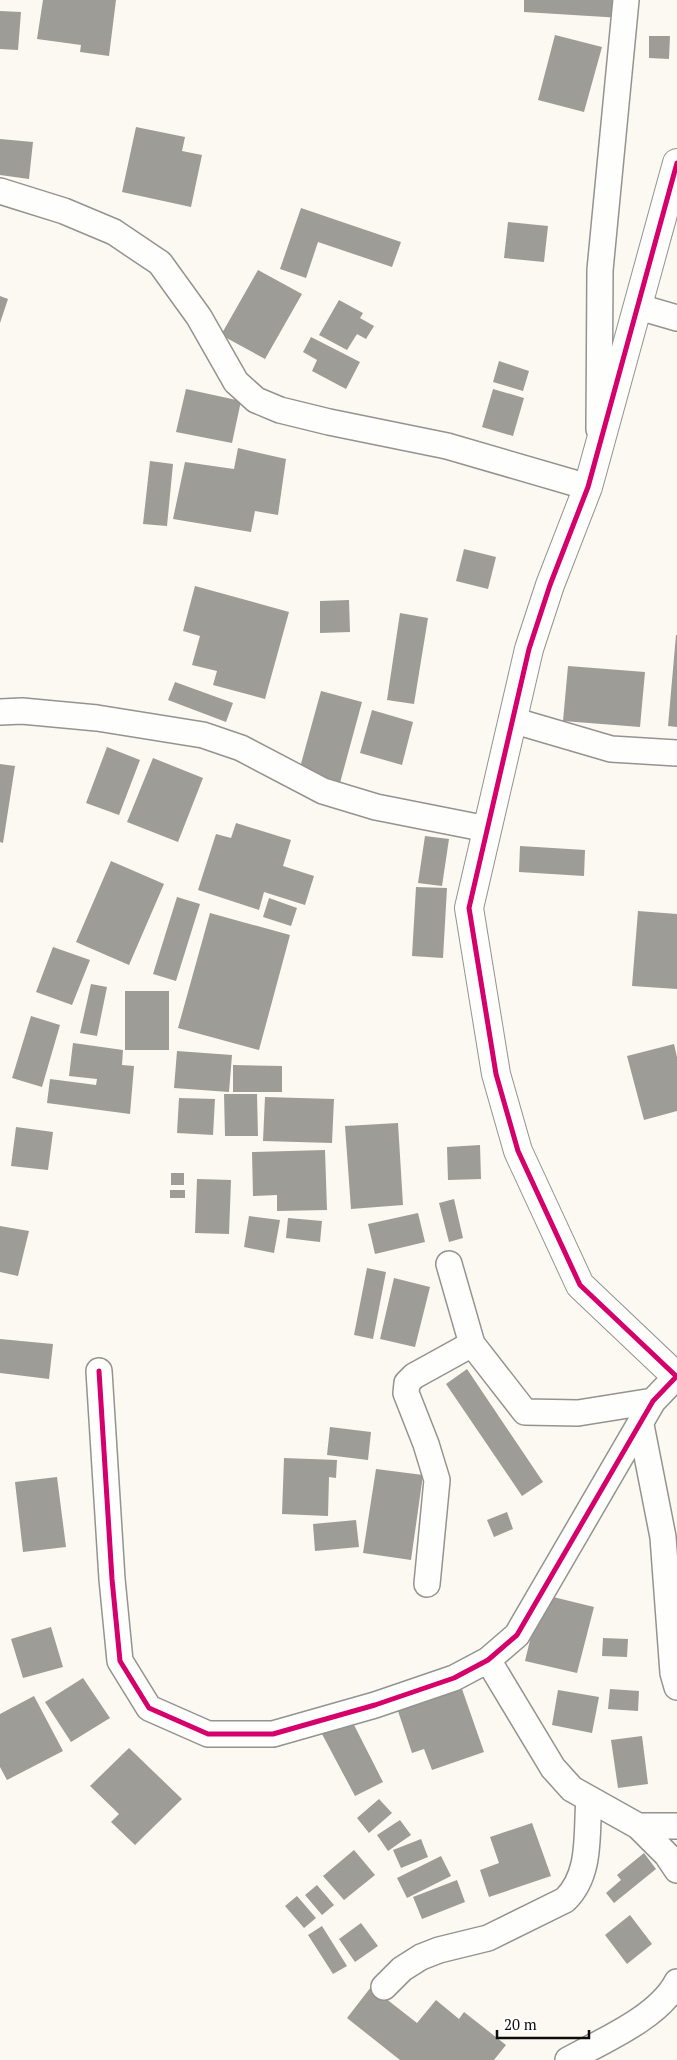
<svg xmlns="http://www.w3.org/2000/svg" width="677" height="2060" viewBox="0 0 677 2060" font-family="'PT Serif',serif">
  <rect width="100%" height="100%" fill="#fbf9f1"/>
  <path fill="#9e9c97" d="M43,0H116L109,56L80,52L81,45L37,39Z
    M524,0H623L622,18L524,12Z
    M0,11L21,12L18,50L0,49Z
    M555,35L602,47L584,112L538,100Z
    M649,36H670L669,59L649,58Z
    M136,127L185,137L182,151L202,155L191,207L122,192Z
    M0,139L33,142L29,179L0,175Z
    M301,208L401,242L392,267L318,242L306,278L280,269Z
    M508,222L548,226L544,262L504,258Z
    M258,270L302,294L265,359L221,335Z
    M0,296L8,299L0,323Z
    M339,300L363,313L360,318L374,326L366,339L357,334L347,350L319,335Z
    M311,337L360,362L346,389L312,371L317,360L303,352Z
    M499,361L529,371L523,391L493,382Z
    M186,389L241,401L232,443L176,432Z
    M493,389L524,398L513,436L482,427Z
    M238,448L286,459L278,515L255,511L251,532L173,519L185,462L234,469Z
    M150,461L173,464L167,526L143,524Z
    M464,549L496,557L488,589L456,581Z
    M195,586L289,612L265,699L213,685L217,671L192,665L200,636L183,631Z
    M349,600L350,632L320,633V601Z
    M400,613L428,618L414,704L387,700Z
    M676,635H677V727L668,726Z
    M568,666L645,672L640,727L563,721Z
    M175,682L233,703L226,722L168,700Z
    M321,691L362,702L340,783L299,771Z
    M372,710L413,722L402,765L360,753Z
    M107,747L140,760L119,815L86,803Z
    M153,758L203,778L178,842L127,822Z
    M0,764L15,766L3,843L0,842Z
    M236,823L291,840L283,866L314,876L305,905L264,892L259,910L198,890L216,834L231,838Z
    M425,836L449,839L442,886L418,883Z
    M520,846L585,850L584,876L519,872Z
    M111,861L164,884L129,965L76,942Z
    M416,887L447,888L443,958L412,956Z
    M177,897L200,904L176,981L153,974Z
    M269,898L297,908L291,926L263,917Z
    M638,911L677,914V989L632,986Z
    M210,913L290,935L259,1050L178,1028Z
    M53,947L90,960L72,1005L36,992Z
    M91,984L107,987L97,1036L80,1033Z
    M125,991H169V1050H125Z
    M31,1016L60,1025L42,1087L12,1078Z
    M73,1043L123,1050L122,1065L134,1066L130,1114L47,1103L50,1079L96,1085L97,1079L69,1076Z
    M674,1044L677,1057V1111L644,1120L627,1056Z
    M177,1051L232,1055L229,1092L174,1088Z
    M233,1065L282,1066V1092H233Z
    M224,1094H257L258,1136H225Z
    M265,1097L334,1099L332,1143L263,1141Z
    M179,1098L215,1099L213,1135L177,1133Z
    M398,1123L403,1205L351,1209L345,1126Z
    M16,1127L53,1132L48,1170L11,1166Z
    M480,1145L481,1179L448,1180L447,1147Z
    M325,1150L327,1210L277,1211V1195L253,1196L252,1152Z
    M171,1173H184V1185H171Z
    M197,1179L231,1180L229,1234L195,1233Z
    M170,1190H185V1198H170Z
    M454,1199L463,1238L449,1242L439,1203Z
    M418,1213L425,1242L375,1254L368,1224Z
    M249,1216L280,1220L274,1253L244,1247Z
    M288,1218L322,1221L320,1242L286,1238Z
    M0,1226L29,1231L18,1276L0,1272Z
    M367,1268L386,1272L373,1339L354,1335Z
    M394,1278L430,1287L415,1347L380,1339Z
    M0,1339L53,1344L49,1379L0,1373Z
    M467,1369L543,1482L522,1496L446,1384Z
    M330,1427L371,1432L368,1460L327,1455Z
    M284,1458L337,1460L336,1478L329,1477L328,1516L282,1514Z
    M376,1469L423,1475L411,1560L363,1553Z
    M57,1477L66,1547L23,1552L15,1482Z
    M507,1512L513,1529L494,1537L487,1520Z
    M356,1520L359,1547L315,1551L313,1524Z
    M541,1594L594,1607L577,1673L525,1661Z
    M51,1627L63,1667L23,1678L11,1639Z
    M603,1638L628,1639L627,1657L602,1656Z
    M83,1678L110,1718L71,1742L45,1702Z
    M462,1689L484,1752L432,1770L424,1749L412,1753L398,1711Z
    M610,1689L639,1691L638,1711L608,1709Z
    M558,1690L599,1697L592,1733L552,1725Z
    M34,1696L63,1751L7,1780L0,1767V1714Z
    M351,1719L383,1782L355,1796L322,1734Z
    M642,1736L648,1784L618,1788L611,1740Z
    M129,1748L182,1799L135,1845L111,1822L119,1814L90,1786Z
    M379,1799L392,1813L369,1833L357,1818Z
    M400,1820L411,1835L388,1851L377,1835Z
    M532,1823L551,1876L489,1897L480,1870L499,1863L490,1837Z
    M421,1839L428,1857L401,1868L393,1850Z
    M354,1850L375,1875L344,1900L323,1876Z
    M644,1853L656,1869L614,1903L606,1893L621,1880L617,1875Z
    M441,1856L451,1876L407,1898L397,1878Z
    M457,1880L465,1902L422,1919L413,1897Z
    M317,1885L334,1905L322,1915L305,1895Z
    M297,1896L316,1918L304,1928L285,1906Z
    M630,1915L652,1944L627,1964L605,1935Z
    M361,1923L378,1946L355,1962L339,1939Z
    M322,1926L347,1966L333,1974L308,1935Z
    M371,1987L417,2023L436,2000L459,2019L464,2012L506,2045L494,2060H400L347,2018Z"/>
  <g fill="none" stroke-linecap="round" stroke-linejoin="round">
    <defs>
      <path id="minor" d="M0,191L64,211L114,232L160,263L199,317L236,382L256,400L280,410L329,422L447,446L588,487
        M639,307L677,318
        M599,429L600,270L626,0
        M0,712L22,711L97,718L203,735L241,748L323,791L376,807L487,829
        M512,720L611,749L677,753
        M449,1264L472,1344L525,1412L578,1413L653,1401
        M99,1371L112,1579L120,1661L149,1708L208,1734H273L375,1705L454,1678L488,1660L517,1635L653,1401L676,1377
        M641,1425L663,1537L673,1673L677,1687
        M427,1584L437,1480L426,1444L406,1393L407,1383L414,1376L472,1344
        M488,1660L553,1768L572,1789L638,1826L667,1855L677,1870
        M638,1826H677
        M384,1987L402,1969L421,1957L439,1950L488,1938L565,1900C592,1874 586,1833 589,1799
        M568,2060C602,2041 658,2018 677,1982"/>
      <path id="tertiary" d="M677,163L588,487L550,585L529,649L469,908L496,1074L518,1151L580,1285L677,1377"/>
    </defs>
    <use href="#minor" stroke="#949390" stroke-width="28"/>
    <use href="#tertiary" stroke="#949390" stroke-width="30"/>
    <use href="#minor" stroke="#fefefd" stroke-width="25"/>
    <use href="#tertiary" stroke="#fefefd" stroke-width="28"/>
    <defs>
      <path id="cycleway" d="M677,163L588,487L550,585L529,649L469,908L496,1074L518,1151L580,1285L677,1377
        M99,1371L112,1579L120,1661L149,1708L208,1734H273L375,1705L454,1678L488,1660L517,1635L653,1401L676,1377"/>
    </defs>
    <use href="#cycleway" stroke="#fff" stroke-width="8"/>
    <use href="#cycleway" stroke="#d6006c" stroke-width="5"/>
  </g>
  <path d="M497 2030v8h92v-8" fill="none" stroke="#0d0d0d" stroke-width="2.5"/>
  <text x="504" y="2030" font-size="15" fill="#0d0d0d" stroke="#ffffff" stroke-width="4" paint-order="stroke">20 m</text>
</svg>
